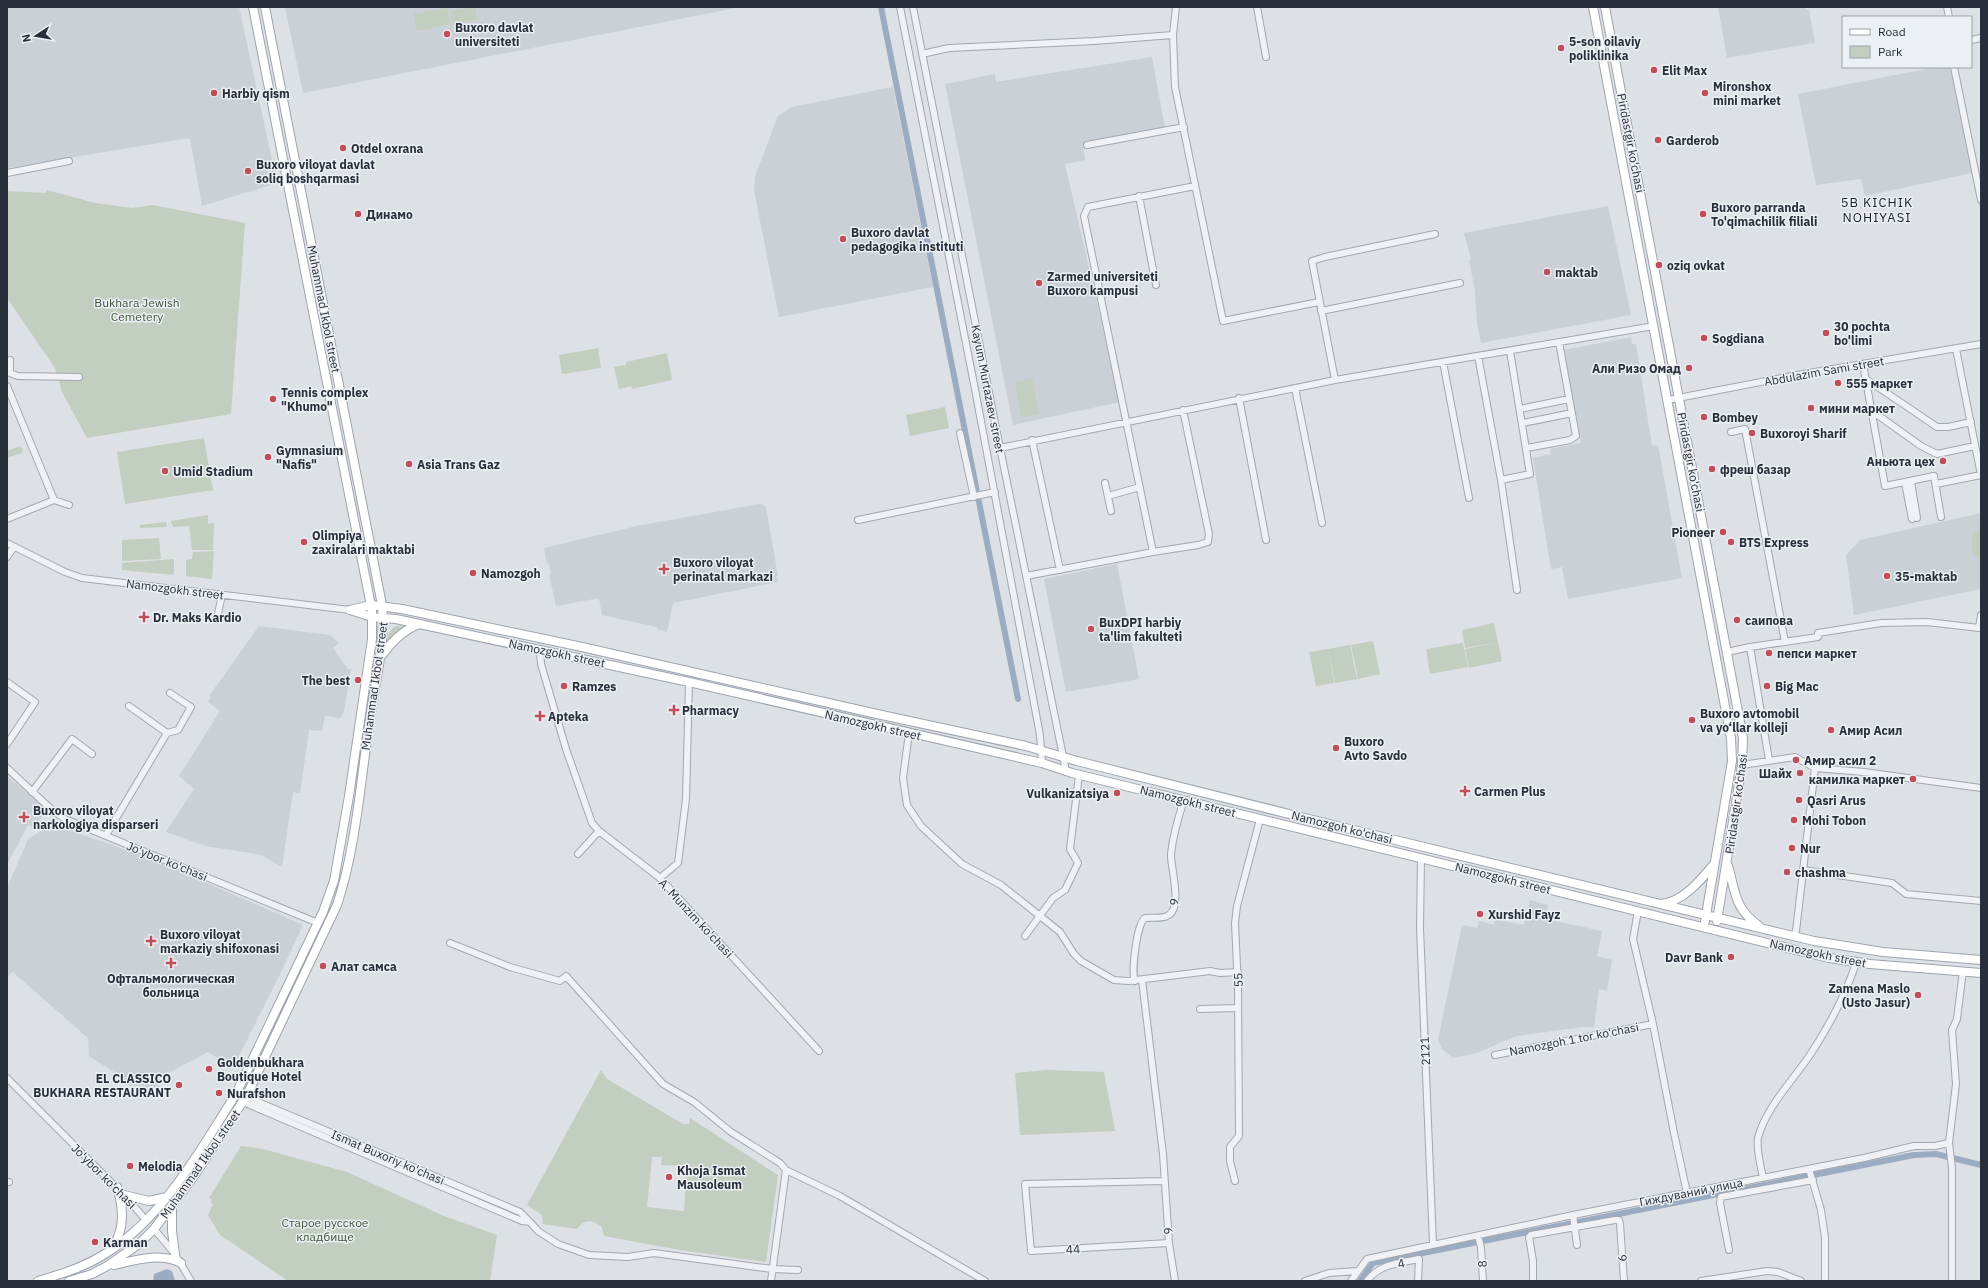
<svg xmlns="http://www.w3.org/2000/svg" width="1988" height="1288" viewBox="0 0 1988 1288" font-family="'IBM Plex Sans',sans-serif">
  <rect width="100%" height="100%" fill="#dde0e5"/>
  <path fill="#cbcfd6" d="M7,7H239L277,183L202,206L190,138L7,168Z
    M285,7H741L303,93Z
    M1718,7H1805V10H1809L1815,43L1727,58Z
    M1152,57L1165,128L1083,144L1085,160L1065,164L1120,402L1013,425L945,84L995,74L996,82Z
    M1936,67H1952L1972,173L1865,196L1861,179L1816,185L1798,94Z
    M893,87L933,287L779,317L754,190L755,176L778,116L792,107Z
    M1608,206L1631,315L1481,343L1477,324L1475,291L1469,260L1471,259L1464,233Z
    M1631,337L1632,344H1636L1652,446L1658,445L1682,578L1568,599L1562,567L1551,569L1533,458L1551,454L1550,449L1581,443L1564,350Z
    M761,504L766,507L778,576H776L778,582L673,603L667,632L657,629V627L602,615L599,598L556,606L549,574H551L549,563L547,564L544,548L641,525Z
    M1981,513V589L1854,615L1846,555L1860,540Z
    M1117,564L1139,679L1066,692L1044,579Z
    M259,626L330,635L339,643L333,648L348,669H351L344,712L340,718L325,716L322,731L309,730L300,793L293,792L282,867L262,855L206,846L166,832L194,789L179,776L220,711L208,702L211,697L209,696Z
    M7,776L45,808L37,828L28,825L7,865Z
    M52,824L152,859L303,925L281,972L233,1068L208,1052L161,1077L158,1088L125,1085L122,1077L89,1056L88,1038L13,972L7,977V888L28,839Z
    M1530,900L1548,905L1546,919L1602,931L1597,956L1612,960L1607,991L1599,989L1594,1027H1582L1516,1036L1477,1053L1453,1058L1442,1049L1438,1040L1462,925L1477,928L1479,921L1494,925L1495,919L1524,925Z"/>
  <path fill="#c2cebf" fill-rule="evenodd" d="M475,7L477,20L453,24L451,11Z
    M447,8L451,24L417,31L414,14Z
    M47,190L95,203L132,208L153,205L245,223L231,414L87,438L62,392L55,368L7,298V191L46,193Z
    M598,348L601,368L562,374L559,355Z
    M667,353L672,380L632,389L631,386L619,389L614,367L626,365V362Z
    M1032,378L1039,414L1021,418L1015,382Z
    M945,407L949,428L910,436L906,415Z
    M204,438L213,490L125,504L117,452Z
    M20,446L23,450L22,453L7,458V451Z
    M208,515V524L214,523L213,550H192L189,526L173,527L171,521Z
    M166,522L167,527L140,528V525Z
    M1981,528V561C1968,553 1968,536 1981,528Z
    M159,538L161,559L122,561V540Z
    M214,551L212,579L186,576V560L192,559L193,552Z
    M174,559V575L122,570V563Z
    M1494,623L1498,642L1465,648L1462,630Z
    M396,626H406L385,647C387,638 388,630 396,626Z
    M1373,641L1380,674L1358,679L1351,645Z
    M1498,642L1502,661L1469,668L1465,649Z
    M1463,643L1468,667L1430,674L1426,649Z
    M1350,645L1357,679L1335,683L1328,649Z
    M1328,649L1334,683L1316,686L1309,652Z
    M601,1070L607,1079L683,1124H689L690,1118L778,1175L766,1262L680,1250L604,1236L602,1227C592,1219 584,1219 577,1229L543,1224L542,1215L527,1205ZM652,1157H662L661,1165L687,1166L684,1211L647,1207Z
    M1046,1070L1104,1072L1115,1131L1020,1135L1015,1073Z
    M241,1146L263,1149L347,1172L444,1216L497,1235L490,1281H288L220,1235L208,1215L213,1204L211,1203L212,1199L209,1198Z"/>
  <path fill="#9bacc2" d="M167,1269L172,1271L175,1281H153L154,1274Z"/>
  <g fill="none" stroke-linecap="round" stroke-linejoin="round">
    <path stroke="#9bacc2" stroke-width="6" d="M881,7L1018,699
      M1360,1281L1373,1263L1914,1155L1936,1154L1981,1165"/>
    <defs>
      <path id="minor" d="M900,7L974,384L1040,735L1042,763
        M913,7L998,438L1066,771
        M1176,7L1173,35L1175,87L1223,321L1319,302
        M1257,7L1266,57
        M1947,7L1949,17
        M1971,40L1981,38
        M922,54L949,48L1094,41L1173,35
        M1954,67L1981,200
        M1087,145L1184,127
        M7,173L69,161
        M1139,196L1156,285
        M1321,311L1460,283
        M1478,356L1501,480L1517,590
        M1443,362L1469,498
        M1863,364L1885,486L1934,476L1941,517
        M7,371L10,370V360
        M7,372L18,376L79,377
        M1866,379L1937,427H1948L1971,422
        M1335,380L1312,261L1325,257L1435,234
        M7,386L54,500L69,505
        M1295,388L1322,523
        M1239,398L1266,540
        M1668,400L1797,375L1981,344
        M1520,409L1569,399
        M1872,411L1921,446L1937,454L1975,446
        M1523,423L1572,413
        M1731,432L1745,429L1785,642
        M960,433L974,497
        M1032,440L1060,570
        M1000,448L1335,380L1654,326
        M1527,448L1570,440L1576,436L1559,342
        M1501,480L1530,474L1510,351
        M1911,482L1917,518
        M1105,483L1111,511
        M1905,483L1912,519
        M1936,484L1981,475L1956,349
        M1108,496L1140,487
        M7,519L54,500
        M858,520L995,492
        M7,543L65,572L82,578L350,610
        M1153,552L1198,545L1208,542L1209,534L1183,410
        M7,557L14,547
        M1026,576L1153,552L1084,216L1088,207L1195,186
        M217,618L222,595
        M540,649L541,664L566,749L592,823L599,831L660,878L819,1051
        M1727,652L1750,647
        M7,682L35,702L7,744
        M129,706L167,733
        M909,733L903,778L907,805L921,826L962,864L1001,885L1060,932L1074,954L1081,961L1114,980L1128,981L1210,971L1220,973L1238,972
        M1769,760L1750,647L1818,637V633L1881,623L1927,622L1979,628L1981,615
        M1742,765L1795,757L1815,768L1864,772L1981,788
        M7,768L51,809L65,819L318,923
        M32,792L72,739L92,754
        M106,835L167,733L178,730L191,707L170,693
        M578,854L599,831
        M1421,858L1420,928L1433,1244
        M1803,870L1892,883L1906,894L1981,901
        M660,878L678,863L686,799L689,682
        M1638,911L1633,939L1653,1024L1674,1133L1687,1193
        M1025,936L1053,898L1065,890L1078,863L1070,849L1079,775
        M1793,936L1796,931L1815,768
        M450,943L510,967L560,981L566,976L663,1084L694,1102L731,1132L780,1163L786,1170L771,1281
        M1142,980L1163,1154L1169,1243L1175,1281
        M1135,981C1131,972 1137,922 1145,918C1151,917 1162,919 1167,916C1184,909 1170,866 1171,854C1173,835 1178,818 1184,800
        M1200,1009L1238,1008
        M1495,1055L1653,1024
        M7,1078L124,1195L146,1220
        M243,1102L522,1221L530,1222L520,1212L246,1097L247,1095
        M1809,1169L1821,1210L1825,1238V1281
        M786,1170L840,1196L985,1281
        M1763,1178C1761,1166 1756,1150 1758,1138C1765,1109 1793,1080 1810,1055C1829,1026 1845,997 1856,963
        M1163,1181L1025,1184L1031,1251L1169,1243
        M1235,1181L1230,1161V1147L1239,1136L1238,988L1235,923L1237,906L1260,819
        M7,1182H9
        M1573,1215L1577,1245
        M530,1222L538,1231L558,1244L589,1255L628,1257L654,1253L772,1269L798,1270
        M154,1229L175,1254L191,1281
        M1478,1236L1481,1247L1483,1281
        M1729,1250L1720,1203L1721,1197L1813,1180
        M1305,1281L1329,1273L1357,1271
        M1351,1281L1367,1259L1573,1215L1864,1158L1914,1146H1935L1949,1143
        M1367,1281C1379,1264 1400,1263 1419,1259L1418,1281
        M1533,1281V1261L1529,1237L1531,1235L1615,1220H1619L1620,1224L1624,1281
        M1701,1281L1767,1271L1778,1272L1801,1281
        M1952,1281V1168L1949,1143L1956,1084L1952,1030L1957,1019L1963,971"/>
      <path id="major" d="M1593,7L1731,738L1732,761L1705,921
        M1605,7L1743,738L1742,765L1717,921
        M350,610L372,617L396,619L689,682L1042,763L1072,773L1829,958L1870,964L1981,973
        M350,610L371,605L402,609L582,647L877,714L1026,746L1077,761L1329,824L1814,941L1883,952L1981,960
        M379,659C390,644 401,631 419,624
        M1728,866C1736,893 1734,908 1759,926
        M1661,904C1683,902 1701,880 1714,864
        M124,1195L149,1201L167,1197
        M172,1207V1231L175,1254
        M113,1246C125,1229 123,1206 117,1187
        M114,1265C135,1260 161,1252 181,1263
        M38,1281C62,1274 87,1266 108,1252C164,1216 201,1149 236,1094L323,912L334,881L349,796L372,639V611L253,7
        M69,1281L92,1274L107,1266L139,1244L154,1229L194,1176L247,1095L337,905C356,848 360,785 369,726C374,688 386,643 382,605L265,7"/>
    </defs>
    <use href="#minor" stroke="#a3a7ae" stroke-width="8"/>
    <use href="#major" stroke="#9da4b0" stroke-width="10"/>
    <use href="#minor" stroke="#eff1f4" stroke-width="6"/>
    <use href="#major" stroke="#fff" stroke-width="8"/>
  </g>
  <g fill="#c04d59" stroke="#eceff3" stroke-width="1.5">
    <circle cx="447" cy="34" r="4"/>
    <circle cx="1561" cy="48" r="4"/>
    <circle cx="1654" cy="70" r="4"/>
    <circle cx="214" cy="93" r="4"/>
    <circle cx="1705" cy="93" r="4"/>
    <circle cx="1658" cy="140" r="4"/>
    <circle cx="343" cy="148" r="4"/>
    <circle cx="248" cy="171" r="4"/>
    <circle cx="358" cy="214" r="4"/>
    <circle cx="1703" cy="214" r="4"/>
    <circle cx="843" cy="239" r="4"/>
    <circle cx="1659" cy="265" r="4"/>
    <circle cx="1547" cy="272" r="4"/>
    <circle cx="1039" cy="283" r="4"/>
    <circle cx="1826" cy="333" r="4"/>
    <circle cx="1704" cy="338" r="4"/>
    <circle cx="1689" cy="368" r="4"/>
    <circle cx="1838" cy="383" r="4"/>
    <circle cx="273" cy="399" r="4"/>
    <circle cx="1811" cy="408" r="4"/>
    <circle cx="1704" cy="417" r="4"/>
    <circle cx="1752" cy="433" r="4"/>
    <circle cx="268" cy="457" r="4"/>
    <circle cx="1943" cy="461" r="4"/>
    <circle cx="409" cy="464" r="4"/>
    <circle cx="1712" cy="469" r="4"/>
    <circle cx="165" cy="471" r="4"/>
    <circle cx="1723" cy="532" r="4"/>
    <circle cx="304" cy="542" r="4"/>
    <circle cx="1731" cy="542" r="4"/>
    <path d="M662 563h4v4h4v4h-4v4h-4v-4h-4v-4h4z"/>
    <circle cx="473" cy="573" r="4"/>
    <circle cx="1887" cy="576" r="4"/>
    <path d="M142 611h4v4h4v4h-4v4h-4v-4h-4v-4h4z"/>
    <circle cx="1737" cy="620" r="4"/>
    <circle cx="1091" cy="629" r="4"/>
    <circle cx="1769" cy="653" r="4"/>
    <circle cx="358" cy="680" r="4"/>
    <circle cx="564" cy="686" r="4"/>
    <circle cx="1767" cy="686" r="4"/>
    <path d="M672 704h4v4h4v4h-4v4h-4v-4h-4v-4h4z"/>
    <path d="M538 710h4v4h4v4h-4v4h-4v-4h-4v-4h4z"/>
    <circle cx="1692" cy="720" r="4"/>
    <circle cx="1831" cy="730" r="4"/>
    <circle cx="1336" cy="748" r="4"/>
    <circle cx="1796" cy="760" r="4"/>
    <circle cx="1800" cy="773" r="4"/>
    <circle cx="1913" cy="779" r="4"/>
    <path d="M1463 785h4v4h4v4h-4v4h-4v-4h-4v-4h4z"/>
    <circle cx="1117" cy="793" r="4"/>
    <circle cx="1799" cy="800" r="4"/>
    <path d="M22 811h4v4h4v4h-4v4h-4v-4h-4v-4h4z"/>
    <circle cx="1794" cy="820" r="4"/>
    <circle cx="1792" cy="848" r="4"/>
    <circle cx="1787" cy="872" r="4"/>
    <circle cx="1480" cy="914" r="4"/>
    <path d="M149 935h4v4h4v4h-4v4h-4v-4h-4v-4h4z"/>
    <circle cx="1731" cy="957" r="4"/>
    <path d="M169 957h4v4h4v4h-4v4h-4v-4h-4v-4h4z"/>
    <circle cx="323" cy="966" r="4"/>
    <circle cx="1918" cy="995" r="4"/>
    <circle cx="209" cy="1069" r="4"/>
    <circle cx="179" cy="1085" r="4"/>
    <circle cx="219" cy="1093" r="4"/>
    <circle cx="130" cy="1166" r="4"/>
    <circle cx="669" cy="1177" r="4"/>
    <circle cx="95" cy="1242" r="4"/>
  </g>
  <g text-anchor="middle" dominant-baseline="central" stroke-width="3" stroke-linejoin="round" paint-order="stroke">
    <g font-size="12" font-weight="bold" fill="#282e3a" stroke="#eceff3" text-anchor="start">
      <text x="455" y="27">Buxoro davlat<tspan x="455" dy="14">universiteti</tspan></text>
      <text x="1569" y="41">5-son oilaviy<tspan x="1569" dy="14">poliklinika</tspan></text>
      <text x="1662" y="70">Elit Max</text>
      <text x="1713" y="86">Mironshox<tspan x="1713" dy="14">mini market</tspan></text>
      <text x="222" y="93">Harbiy qism</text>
      <text x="1666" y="140">Garderob</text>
      <text x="351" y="148">Otdel oxrana</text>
      <text x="256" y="164">Buxoro viloyat davlat<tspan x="256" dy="14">soliq boshqarmasi</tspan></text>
      <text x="1711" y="207">Buxoro parranda<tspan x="1711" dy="14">To'qimachilik filiali</tspan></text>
      <text x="366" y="214">Динамо</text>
      <text x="851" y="232">Buxoro davlat<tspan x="851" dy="14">pedagogika instituti</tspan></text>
      <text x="1667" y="265">oziq ovkat</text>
      <text x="1555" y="272">maktab</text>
      <text x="1047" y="276">Zarmed universiteti<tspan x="1047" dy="14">Buxoro kampusi</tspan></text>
      <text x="1834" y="326">30 pochta<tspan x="1834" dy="14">bo'limi</tspan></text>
      <text x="1712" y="338">Sogdiana</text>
      <text x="1681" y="368" text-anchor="end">Али Ризо Омад</text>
      <text x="1846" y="383">555 маркет</text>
      <text x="281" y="392">Tennis complex<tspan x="281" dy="14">"Khumo"</tspan></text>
      <text x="1819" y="408">мини маркет</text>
      <text x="1712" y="417">Bombey</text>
      <text x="1760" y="433">Buxoroyi Sharif</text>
      <text x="276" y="450">Gymnasium<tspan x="276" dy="14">"Nafis"</tspan></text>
      <text x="1935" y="461" text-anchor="end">Аньюта цех</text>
      <text x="417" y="464">Asia Trans Gaz</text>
      <text x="1720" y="469">фреш базар</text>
      <text x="173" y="471">Umid Stadium</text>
      <text x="1715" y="532" text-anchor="end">Pioneer</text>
      <text x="312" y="535">Olimpiya<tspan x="312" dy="14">zaxiralari maktabi</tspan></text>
      <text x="1739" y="542">BTS Express</text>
      <text x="673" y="562">Buxoro viloyat<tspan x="673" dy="14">perinatal markazi</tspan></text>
      <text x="481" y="573">Namozgoh</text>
      <text x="1895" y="576">35-maktab</text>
      <text x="153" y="617">Dr. Maks Kardio</text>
      <text x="1745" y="620">саипова</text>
      <text x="1099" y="622">BuxDPI harbiy<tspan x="1099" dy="14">ta'lim fakulteti</tspan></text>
      <text x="1777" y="653">пепси маркет</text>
      <text x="350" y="680" text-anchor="end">The best</text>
      <text x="572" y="686">Ramzes</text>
      <text x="1775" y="686">Big Mac</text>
      <text x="682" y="710">Pharmacy</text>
      <text x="1700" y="713">Buxoro avtomobil<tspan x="1700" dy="14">va yo‘llar kolleji</tspan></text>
      <text x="548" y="716">Apteka</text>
      <text x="1839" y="730">Амир Асил</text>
      <text x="1344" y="741">Buxoro<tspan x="1344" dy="14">Avto Savdo</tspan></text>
      <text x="1804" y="760">Амир асил 2</text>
      <text x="1792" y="773" text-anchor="end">Шайх</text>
      <text x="1905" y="779" text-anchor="end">камилка маркет</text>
      <text x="1474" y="791">Carmen Plus</text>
      <text x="1109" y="793" text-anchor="end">Vulkanizatsiya</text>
      <text x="1807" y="800">Qasri Arus</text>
      <text x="33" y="810">Buxoro viloyat<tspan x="33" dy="14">narkologiya disparseri</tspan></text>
      <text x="1802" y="820">Mohi Tobon</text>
      <text x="1800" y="848">Nur</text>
      <text x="1795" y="872">chashma</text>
      <text x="1488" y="914">Xurshid Fayz</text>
      <text x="160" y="934">Buxoro viloyat<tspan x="160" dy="14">markaziy shifoxonasi</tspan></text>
      <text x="1723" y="957" text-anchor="end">Davr Bank</text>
      <text x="331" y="966">Алат самса</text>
      <text x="171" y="978" text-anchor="middle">Офтальмологическая<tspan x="171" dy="14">больница</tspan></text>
      <text x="1910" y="988" text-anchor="end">Zamena Maslo<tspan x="1910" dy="14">(Usto Jasur)</tspan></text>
      <text x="217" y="1062">Goldenbukhara<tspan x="217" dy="14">Boutique Hotel</tspan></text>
      <text x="171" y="1078" text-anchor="end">EL CLASSICO<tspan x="171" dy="14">BUKHARA RESTAURANT</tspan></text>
      <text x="227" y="1093">Nurafshon</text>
      <text x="138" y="1166">Melodia</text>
      <text x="677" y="1170">Khoja Ismat<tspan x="677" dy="14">Mausoleum</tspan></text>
      <text x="103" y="1242">Karman</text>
    </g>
    <g font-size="12" fill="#282e3a" stroke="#eceff3">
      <text transform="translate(1631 143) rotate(79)">Piridastgir ko'chasi</text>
      <text transform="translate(324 309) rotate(79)">Muhammad Ikbol street</text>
      <text transform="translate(1824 371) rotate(-10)">Abdulazim Sami street</text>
      <text transform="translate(988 389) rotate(79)">Kayum Murtazaev street</text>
      <text transform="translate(1691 462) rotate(79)">Piridastgir ko'chasi</text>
      <text transform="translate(175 589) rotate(7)">Namozgokh street</text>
      <text transform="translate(557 653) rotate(12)">Namozgokh street</text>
      <text transform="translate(374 686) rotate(-82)">Muhammad Ikbol street</text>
      <text transform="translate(873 725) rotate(13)">Namozgokh street</text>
      <text transform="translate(1188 801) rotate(14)">Namozgokh street</text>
      <text transform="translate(1736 804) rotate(-82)">Piridastgir ko'chasi</text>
      <text transform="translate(1342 827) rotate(14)">Namozgoh ko'chasi</text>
      <text transform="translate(167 861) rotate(22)">Jo'ybor ko'chasi</text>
      <text transform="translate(1503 878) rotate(14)">Namozgokh street</text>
      <text transform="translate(1174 902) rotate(-77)">9</text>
      <text transform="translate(696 918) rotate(47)">A. Munzim ko'chasi</text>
      <text transform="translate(1818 953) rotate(12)">Namozgokh street</text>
      <text transform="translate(1238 980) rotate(-92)">55</text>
      <text transform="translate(1574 1039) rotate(-11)">Namozgoh 1 tor ko'chasi</text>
      <text transform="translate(1425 1051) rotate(-93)">2121</text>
      <text transform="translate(388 1157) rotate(23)">Ismat Buxoriy ko'chasi</text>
      <text transform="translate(200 1164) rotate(-55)">Muhammad Ikbol street</text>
      <text transform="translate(104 1176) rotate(45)">Jo'ybor ko'chasi</text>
      <text transform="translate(1691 1192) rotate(-11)">Гиждуваний улица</text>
      <text transform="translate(1168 1231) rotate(-96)">9</text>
      <text transform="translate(1073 1249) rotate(-3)">44</text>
      <text transform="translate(1622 1258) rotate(-94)">6</text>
      <text transform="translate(1401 1263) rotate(-12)">4</text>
      <text transform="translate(1482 1264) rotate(-93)">8</text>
    </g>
    <g font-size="12" fill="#3b5437" stroke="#eceff3">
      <text x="137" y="302">Bukhara Jewish<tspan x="137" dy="14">Cemetery</tspan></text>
      <text x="325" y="1222">Старое русское<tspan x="325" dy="14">кладбище</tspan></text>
    </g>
    <g font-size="13" letter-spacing="1" fill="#1a1f2b" stroke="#eceff3">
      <text x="1877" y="202">5B KICHIK<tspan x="1877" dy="15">NOHIYASI</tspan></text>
    </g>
  </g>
  <rect width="1988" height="1288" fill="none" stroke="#282e3a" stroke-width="16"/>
  <rect x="1842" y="16" width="130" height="52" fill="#eceff3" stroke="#9ea2a9"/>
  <rect x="1850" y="29" width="20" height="6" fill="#ffffff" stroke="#9ea2a9"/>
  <text x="1878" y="36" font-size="12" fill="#282e3a">Road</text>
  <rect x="1850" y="46" width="20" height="12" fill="#c2cebf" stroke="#9ea2a9"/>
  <text x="1878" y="56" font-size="12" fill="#282e3a">Park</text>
  <g transform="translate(36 36) rotate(258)" stroke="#eceff3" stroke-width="3" paint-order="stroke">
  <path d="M0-3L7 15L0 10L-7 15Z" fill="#282e3a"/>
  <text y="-6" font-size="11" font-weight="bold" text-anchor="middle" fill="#282e3a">N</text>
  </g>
</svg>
